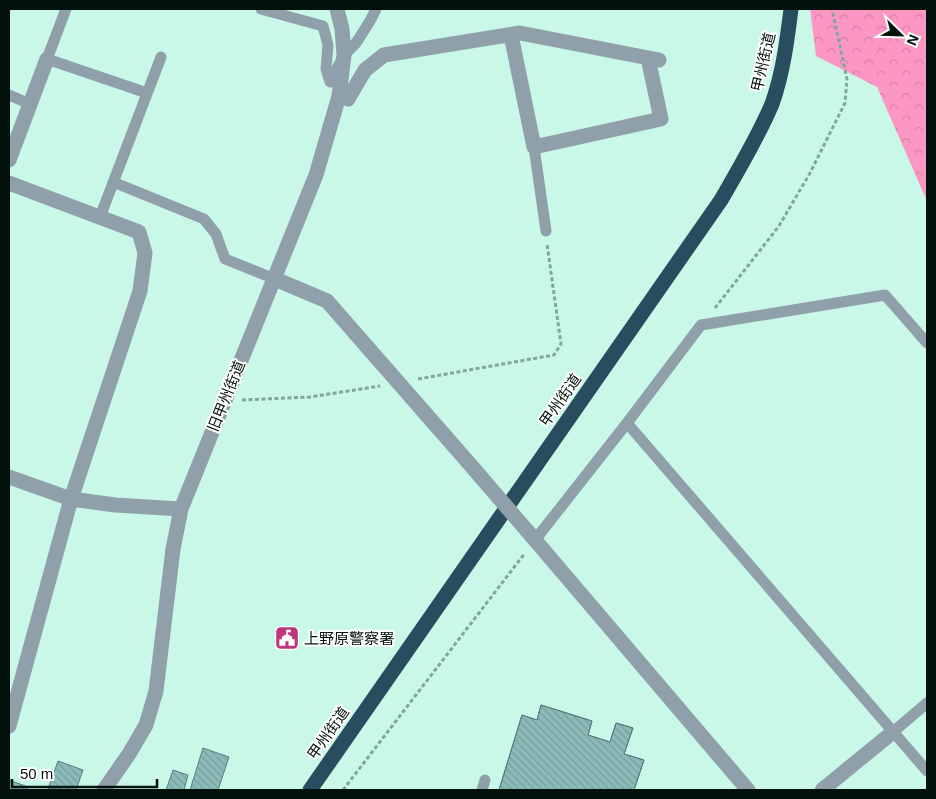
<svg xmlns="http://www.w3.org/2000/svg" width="936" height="799" viewBox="0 0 936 799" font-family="Arial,'Noto Sans JP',sans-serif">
  <defs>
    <pattern id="forest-crowns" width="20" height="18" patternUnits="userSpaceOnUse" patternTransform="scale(1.25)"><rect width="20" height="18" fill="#fc96c2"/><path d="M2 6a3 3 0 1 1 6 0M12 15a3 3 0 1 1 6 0" fill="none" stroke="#d680a6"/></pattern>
    <pattern id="building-back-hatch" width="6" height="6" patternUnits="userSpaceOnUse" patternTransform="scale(1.25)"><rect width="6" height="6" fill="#8abbb9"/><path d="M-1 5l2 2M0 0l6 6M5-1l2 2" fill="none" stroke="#75a09e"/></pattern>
  </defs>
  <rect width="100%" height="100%" fill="#c9f7e8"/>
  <path fill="url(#forest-crowns)" d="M810,9H927V201L877,87L816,56Z"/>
  <path fill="url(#building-back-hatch)" stroke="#52807f" d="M541,705L592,721L588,735L610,742L616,723L633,728L624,754L644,760L634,790H499L522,715L537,720Z
    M541,705L592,721L588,735L610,742L616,723L633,728L624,754L644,760L634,790H499L522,715L537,720Z
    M203,748L229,757L218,790H190Z
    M58,761L83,770L76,790L48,789Z
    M173,770L188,775L184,790H166Z
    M9,780L28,787L27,790H9Z"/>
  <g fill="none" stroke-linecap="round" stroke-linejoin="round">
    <path stroke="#83a69b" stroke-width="3" stroke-dasharray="4 2.5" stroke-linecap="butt" d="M715,308L779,226L810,173L845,103L847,79L832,9
      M418,379L554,355L561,344L547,244
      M242,400L310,397L380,386
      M343,790L525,553"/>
    <path stroke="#90a0aa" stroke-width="11" d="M66,9L47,59L147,93
      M261,9L323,26L328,45L326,69L330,82L344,55L356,43L370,21L376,9
      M9,95L30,104
      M534,147L546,231
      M113,182L204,219L216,234L225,259L275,279
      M100,217L161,57
      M627,423L927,771
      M535,540L627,423L701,325L885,295L927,343
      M893,732L927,703
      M482,790L485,780"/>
    <path stroke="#90a0aa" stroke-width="15" d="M511,35L534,147L661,119L648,58
      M339,96L348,99L365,70L384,55L520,33L659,60
      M9,160L47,59
      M9,183L139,232L145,253L140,291L71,499L9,726
      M275,279L327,301L474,469
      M9,477L71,499L115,505L181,509
      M535,540L748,790
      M104,790L129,754L146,725L156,691L173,549L181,509L316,175L339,96L344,55L342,29L337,9
      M822,790L893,732"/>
    <path stroke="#294c5f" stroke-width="15" d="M310,790L721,200C739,169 758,137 772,104C783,73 787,41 791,9"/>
    <path stroke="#90a0aa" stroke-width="15" d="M474,469L535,540"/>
  </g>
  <defs>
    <symbol id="civic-square" viewBox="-11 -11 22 22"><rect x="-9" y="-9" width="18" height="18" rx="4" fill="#bb367a" stroke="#fff"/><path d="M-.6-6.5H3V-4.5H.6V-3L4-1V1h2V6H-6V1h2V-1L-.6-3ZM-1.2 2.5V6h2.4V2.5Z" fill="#fff"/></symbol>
  </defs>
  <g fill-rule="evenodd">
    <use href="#civic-square" x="273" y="624" width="28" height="28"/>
  </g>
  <g text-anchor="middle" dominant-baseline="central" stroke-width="4" stroke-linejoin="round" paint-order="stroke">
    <g font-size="15" fill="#02110c" stroke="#fff">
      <text transform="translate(763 62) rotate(-77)">甲州街道</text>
      <text transform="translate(226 396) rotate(-68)">旧甲州街道</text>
      <text transform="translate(560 400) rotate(-55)">甲州街道</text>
      <text transform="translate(328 733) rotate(-55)">甲州街道</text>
    </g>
    <g font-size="15" fill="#02110c" stroke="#fff" text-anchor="start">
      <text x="304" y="638">上野原警察署</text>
    </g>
  </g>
  <rect width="936" height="799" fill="none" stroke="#02110c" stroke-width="20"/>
  <g transform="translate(901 35) rotate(113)" stroke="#ffffff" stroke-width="4" paint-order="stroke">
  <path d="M0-4L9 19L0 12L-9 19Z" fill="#02110c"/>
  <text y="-8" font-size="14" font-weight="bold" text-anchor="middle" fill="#02110c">N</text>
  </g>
  <path d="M12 779v8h145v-8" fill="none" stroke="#02110c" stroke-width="2.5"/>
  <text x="20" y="779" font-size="15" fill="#02110c" stroke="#ffffff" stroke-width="4" paint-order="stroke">50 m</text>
</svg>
